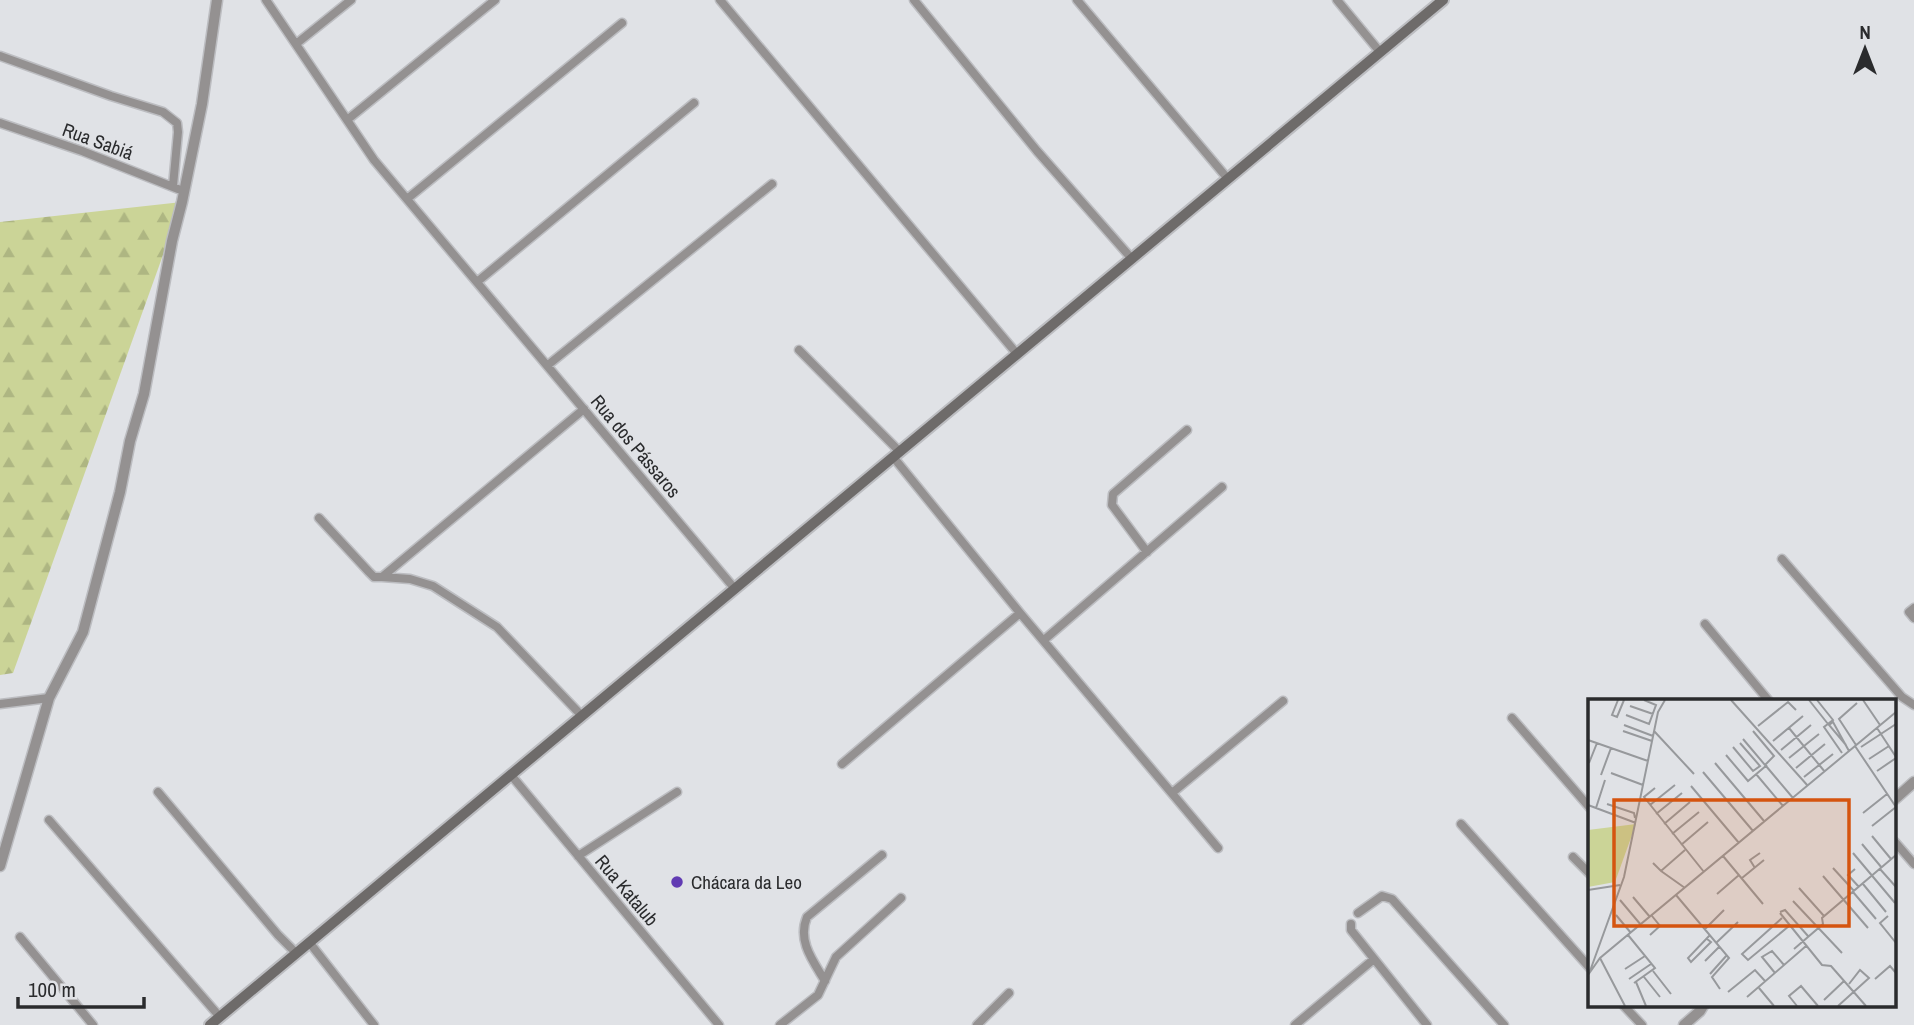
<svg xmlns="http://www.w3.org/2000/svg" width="1914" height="1025" viewBox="0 0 1914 1025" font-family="'Archivo Narrow',sans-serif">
  <defs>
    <pattern id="forest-firs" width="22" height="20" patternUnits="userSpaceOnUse" patternTransform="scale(1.75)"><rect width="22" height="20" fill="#cbd497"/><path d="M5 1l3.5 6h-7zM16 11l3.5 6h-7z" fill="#aeb682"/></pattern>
  </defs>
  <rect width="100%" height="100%" fill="#e0e2e6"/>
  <path fill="url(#forest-firs)" d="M182,202L13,673L0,675V222Z"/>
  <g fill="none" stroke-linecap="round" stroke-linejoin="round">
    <defs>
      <path id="minor" d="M266,0L374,160L735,589
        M720,0L1017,354
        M914,0L1037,151L1132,259
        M1077,0L1228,179
        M1337,0L1380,52
        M296,44L351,0
        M0,56L111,96L163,112L177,123L178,132L173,186
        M347,120L495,0
        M0,123L82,151L178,189
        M407,199L622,23
        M477,282L694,103
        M799,350L900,452
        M548,365L772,184
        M894,458L1020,613L1218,848
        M319,518L369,572L374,577H382L584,409
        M1147,552L1112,505L1113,494L1187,430
        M1782,559L1902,697L1914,705
        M382,577L410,579L433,586L497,627L582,716
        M1914,608L1909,612L1914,618
        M1705,624L1769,701
        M1044,640L1222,487
        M0,704L49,698
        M1512,718L1590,808
        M842,764L1020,613
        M511,775L719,1025
        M158,792L278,935L295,952
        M1172,793L1283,701
        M49,820L220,1017
        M1461,824L1590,968
        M1895,842L1914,864
        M578,856L677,792
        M1573,857L1590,874
        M1358,913L1382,896L1392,899L1504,1025
        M1351,924V930L1427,1025
        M20,937L93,1025
        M309,942L374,1025
        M825,981C813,961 797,941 807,917L882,855
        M1624,1006L1642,1025
        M780,1025L818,995L836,957L901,898
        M977,1025L1009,993
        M1295,1025L1374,959"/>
      <path id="tertiary" d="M1895,799L1914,782
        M0,866L49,698L83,632L120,492L130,441L144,394L172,241L182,202L202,104L217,0
        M1684,1025L1700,1011L1703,1006"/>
      <path id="secondary" d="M210,1025L1443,0"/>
    </defs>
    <use href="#minor" stroke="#bcbdc1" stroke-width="11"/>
    <use href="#tertiary" stroke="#bcbdc1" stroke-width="13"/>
    <use href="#secondary" stroke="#bcbdc1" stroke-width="14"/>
    <use href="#minor" stroke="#949191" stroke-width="8"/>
    <use href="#tertiary" stroke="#949191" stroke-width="10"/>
    <use href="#secondary" stroke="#6e6b6a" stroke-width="10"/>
  </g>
  <circle fill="#613bb3" stroke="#e0e2e6" stroke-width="2.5" cx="677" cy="882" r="7"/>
  <g text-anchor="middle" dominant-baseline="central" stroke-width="5" stroke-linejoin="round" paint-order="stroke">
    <g font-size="19" fill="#2a2b2d" stroke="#e0e2e6">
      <text transform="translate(98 141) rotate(20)">Rua Sabiá</text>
      <text transform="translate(636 446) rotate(50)">Rua dos Pássaros</text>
      <text transform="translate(627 890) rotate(50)">Rua Katalub</text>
    </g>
    <g font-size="19" fill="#2a2b2d" stroke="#e0e2e6" text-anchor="start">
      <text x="691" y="882">Chácara da Leo</text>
    </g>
  </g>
  <g transform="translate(1588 699)">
    <rect width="308" height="308" fill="#e0e2e6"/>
    <path d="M48,125L27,183L0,188V131Z" fill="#cbd497"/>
    <path fill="none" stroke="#97999c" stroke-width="2" d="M30,1L24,16L29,18L36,1M143,1L220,87M221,1L240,25M229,1L245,21L236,28L254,54M275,1L292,26M42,7L65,15M38,16L61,25L68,6L56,1M36,26L65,37M170,27L200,3L208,11M201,29L237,73M289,29L308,58M35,32L64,42M66,32L106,75M155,40L177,66L186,57L165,32M0,41L60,62M185,42L215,17M258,46L241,26L245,23L261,52M268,46L251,20L269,4M267,47L308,108M145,48L165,72L172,67L152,44M273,48L308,25M193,51L223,26M138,56L160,82L179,66M201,59L231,35M281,60L301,47M1,64L9,44M127,64L176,122M178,67L205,99M208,69L237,45M289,72L308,59M115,73L165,132M23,74L55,86M168,75L195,107M13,76L23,49M216,78L245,55M103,87L151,144M67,89L56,98L116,173M19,105L46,114L47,119M0,106L48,124M62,106L87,86M8,109L17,81M275,114L299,95M68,115L94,94M76,125L102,103M284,127L308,108M84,135L111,113M284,137L303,160M274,145L294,169M93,146L120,123M265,154L307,204M135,157L175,205M65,164L73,172L97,151M167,169L162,161L172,154M245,169L266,192M267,170L260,176L271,188M292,170L308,188M73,172L97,189M235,177L280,229M154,179L176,161M275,185L298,213M211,189L236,217M0,191L32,186M265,193L288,220M129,195L151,176M88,196L141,259L124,278L132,290M45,198L62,218M32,201L53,226M205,202L254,254M192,213L197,211L220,237M192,214L234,266L243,267L278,307M28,216L43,234M300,217L292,224L308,244M194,219L154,255L160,261L201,227M117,230L136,211M40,236L67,269L46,284M62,236L72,227L64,217M119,240L123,243L103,263L100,259L122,236M128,244L150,223M206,250L235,225L234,219L308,156M12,259L37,307M117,262L132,247M37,270L57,257M2,272L36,178L70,13L77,1M65,272L83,295M187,274L174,258L184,252L196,266M122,275L139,256M0,276L12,259L308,13M56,278L72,298M41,280L63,265M287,280L302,267L308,274M48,283L58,307M171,289L186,307M140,293L167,271L177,282M159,298L218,247M236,301L256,282M209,307L201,297L213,287L230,307M250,307L281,279L272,271L261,285"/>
    <path fill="#d5540f" fill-opacity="0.15" stroke="#d5540f" stroke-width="3.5" d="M26,101H261V227H26Z"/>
    <rect width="308" height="308" fill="none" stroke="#2a2b2d" stroke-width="3.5"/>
  </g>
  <g transform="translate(1865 49)" stroke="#e0e2e6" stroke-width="5" paint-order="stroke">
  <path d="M0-5L12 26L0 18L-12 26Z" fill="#2a2b2d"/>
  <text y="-10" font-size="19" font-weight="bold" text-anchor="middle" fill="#2a2b2d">N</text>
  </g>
  <path d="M18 997v10h126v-10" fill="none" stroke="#2a2b2d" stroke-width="3.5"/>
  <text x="28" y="997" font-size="21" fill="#2a2b2d" stroke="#e0e2e6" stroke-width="5" paint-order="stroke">100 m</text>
</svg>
